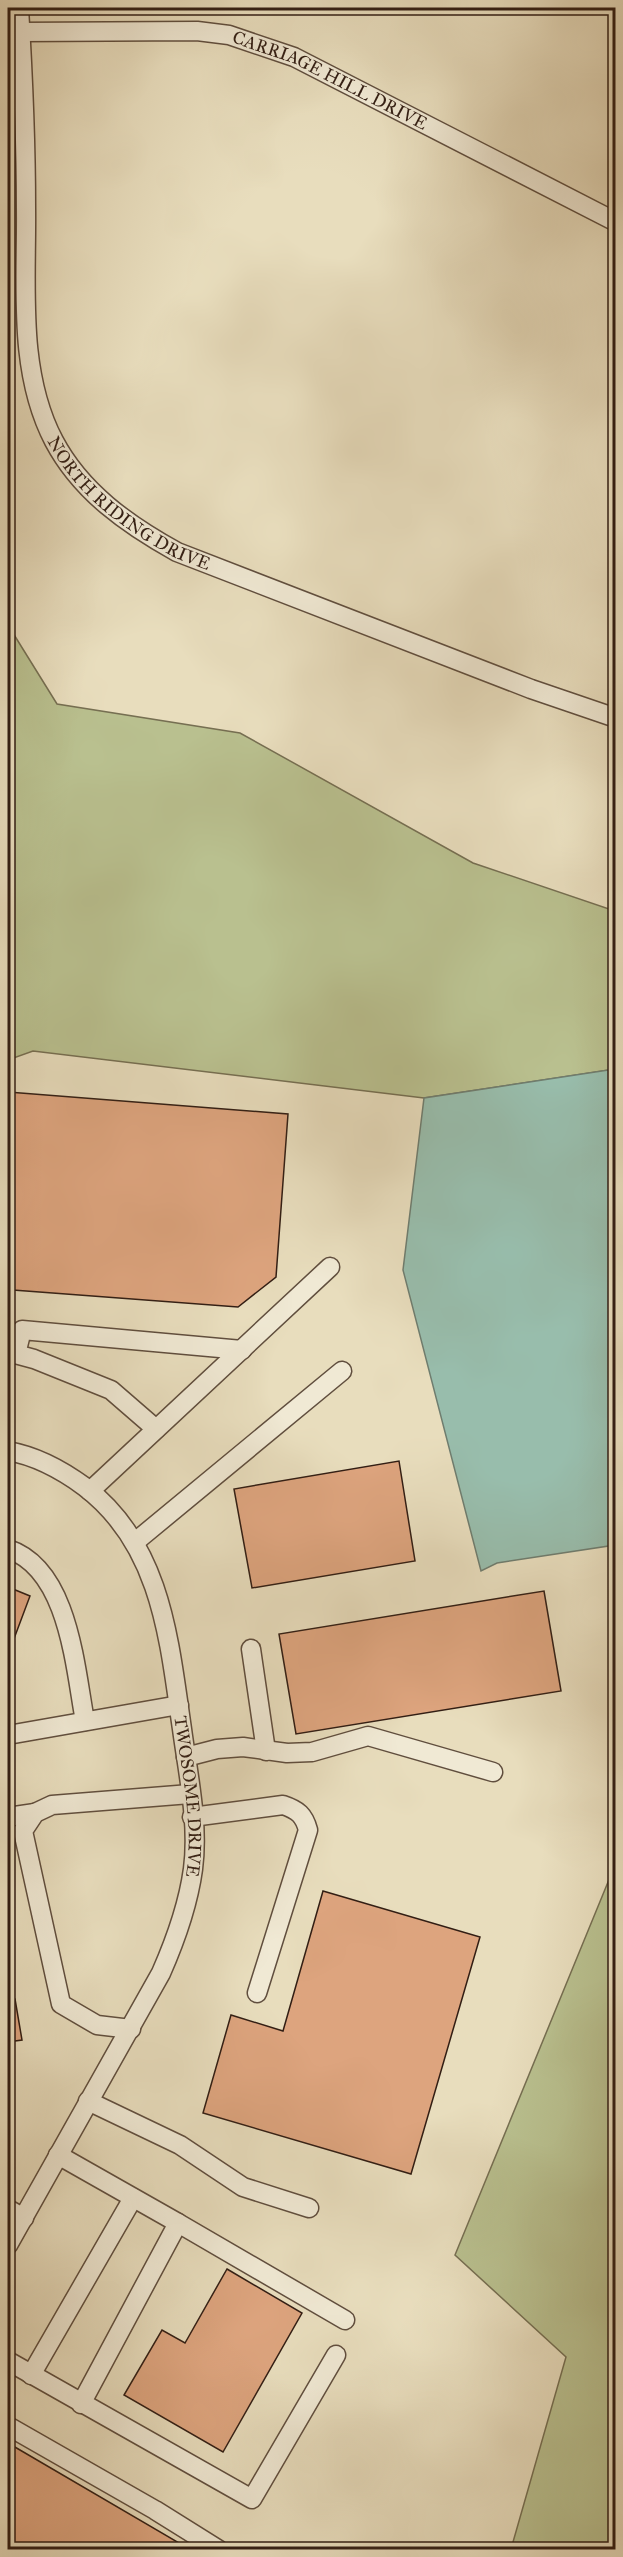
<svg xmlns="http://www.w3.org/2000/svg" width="623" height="2557" viewBox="0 0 623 2557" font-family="'IM FELL Great Primer',serif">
  <rect width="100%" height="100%" fill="#e8ddbd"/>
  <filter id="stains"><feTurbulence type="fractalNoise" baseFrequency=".00333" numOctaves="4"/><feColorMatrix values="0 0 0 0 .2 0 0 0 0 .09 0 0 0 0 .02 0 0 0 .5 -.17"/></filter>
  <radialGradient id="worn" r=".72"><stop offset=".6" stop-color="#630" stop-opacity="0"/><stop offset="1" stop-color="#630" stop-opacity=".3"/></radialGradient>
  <path fill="#b9c08f" stroke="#766f52" stroke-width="1.5" d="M8,625L57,704L240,733L473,863L615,911V1069L424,1098L33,1051L8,1060Z
    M615,1865V2549H511L566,2357L455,2255Z"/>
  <path fill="#98bdac" stroke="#6f7d6f" stroke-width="1.5" d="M615,1069V1545L497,1563L481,1571L403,1270L424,1098Z"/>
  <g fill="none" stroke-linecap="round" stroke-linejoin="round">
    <path stroke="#6f7d6f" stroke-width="5" d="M616,2122V2123"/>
  </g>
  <path fill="#dda47e" stroke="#321e14" stroke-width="1.5" d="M8,1092L288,1114L276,1277L238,1307L13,1290L8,1284Z
    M399,1461L415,1561L252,1588L234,1489Z
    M8,1587L30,1596L9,1652H8Z
    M544,1591L561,1691L296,1734L279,1634Z
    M323,1891L480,1937L411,2174L203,2113L231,2015L283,2031Z
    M15,1999L22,2040L8,2042V2000Z
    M227,2269L302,2313L223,2452L124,2395L162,2330L185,2343Z
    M8,2443L191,2550H8Z"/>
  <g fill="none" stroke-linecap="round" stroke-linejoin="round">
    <defs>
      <g id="minor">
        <path id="s1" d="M19,8C23,74 26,141 26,208C27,284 17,371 54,441C81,492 128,525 177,552L531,689L616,718"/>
        <path id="s2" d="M20,32L197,31L229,35L294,57L616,222"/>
        <path d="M8,1352L34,1359L111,1390L156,1429"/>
        <path d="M16,1354L22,1330L242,1350"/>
        <path id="s3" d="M8,1451C36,1456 62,1470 85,1487C162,1546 169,1640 182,1729C188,1774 199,1824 193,1869C188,1906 176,1939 161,1973L8,2245"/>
        <path d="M90,1491L330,1267"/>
        <path d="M135,1542L342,1371"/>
        <path d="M8,1549C69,1569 75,1668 85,1721"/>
        <path d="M251,1649L266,1751"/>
        <path d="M8,1735L179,1705"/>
        <path d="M186,1757L217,1749L243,1747L287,1753L312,1752L368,1736L493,1772"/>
        <path d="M8,1817L35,1813"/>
        <path d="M192,1817L283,1805C298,1810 304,1815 308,1830L257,1993"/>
        <path d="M131,2029L97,2025L61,2004L23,1831L35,1813L52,1805L190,1794"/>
        <path d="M88,2101L180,2145L243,2187L309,2208"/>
        <path d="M58,2155L178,2223L81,2404"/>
        <path d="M8,2209L24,2218"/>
        <path d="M178,2223L345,2320"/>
        <path d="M8,2361L252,2499L336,2355"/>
        <path d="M31,2375L133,2198"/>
        <path d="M8,2426L155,2510L219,2550"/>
      </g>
    </defs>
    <use href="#minor" stroke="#604e3e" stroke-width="21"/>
    <use href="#minor" stroke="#f0e9d4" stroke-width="18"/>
  </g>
  <g text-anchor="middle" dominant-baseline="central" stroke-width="6" stroke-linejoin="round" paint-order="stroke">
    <g font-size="18" fill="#321e14" stroke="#f0e9d4">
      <text stroke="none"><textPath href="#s2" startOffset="320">CARRIAGE HILL DRIVE</textPath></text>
      <text stroke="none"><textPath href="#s1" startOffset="537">NORTH RIDING DRIVE</textPath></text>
      <text stroke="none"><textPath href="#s3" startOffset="422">TWOSOME DRIVE</textPath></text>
    </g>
  </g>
  <rect width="623" height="2557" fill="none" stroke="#e8ddbd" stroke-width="30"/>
  <rect x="9" y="9" width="605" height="2539" fill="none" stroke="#321e14" stroke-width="3"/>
  <rect x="15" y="15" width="593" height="2527" fill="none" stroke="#321e14" stroke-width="1.5"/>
  <rect width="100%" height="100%" filter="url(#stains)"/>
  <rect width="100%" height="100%" fill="url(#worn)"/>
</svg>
